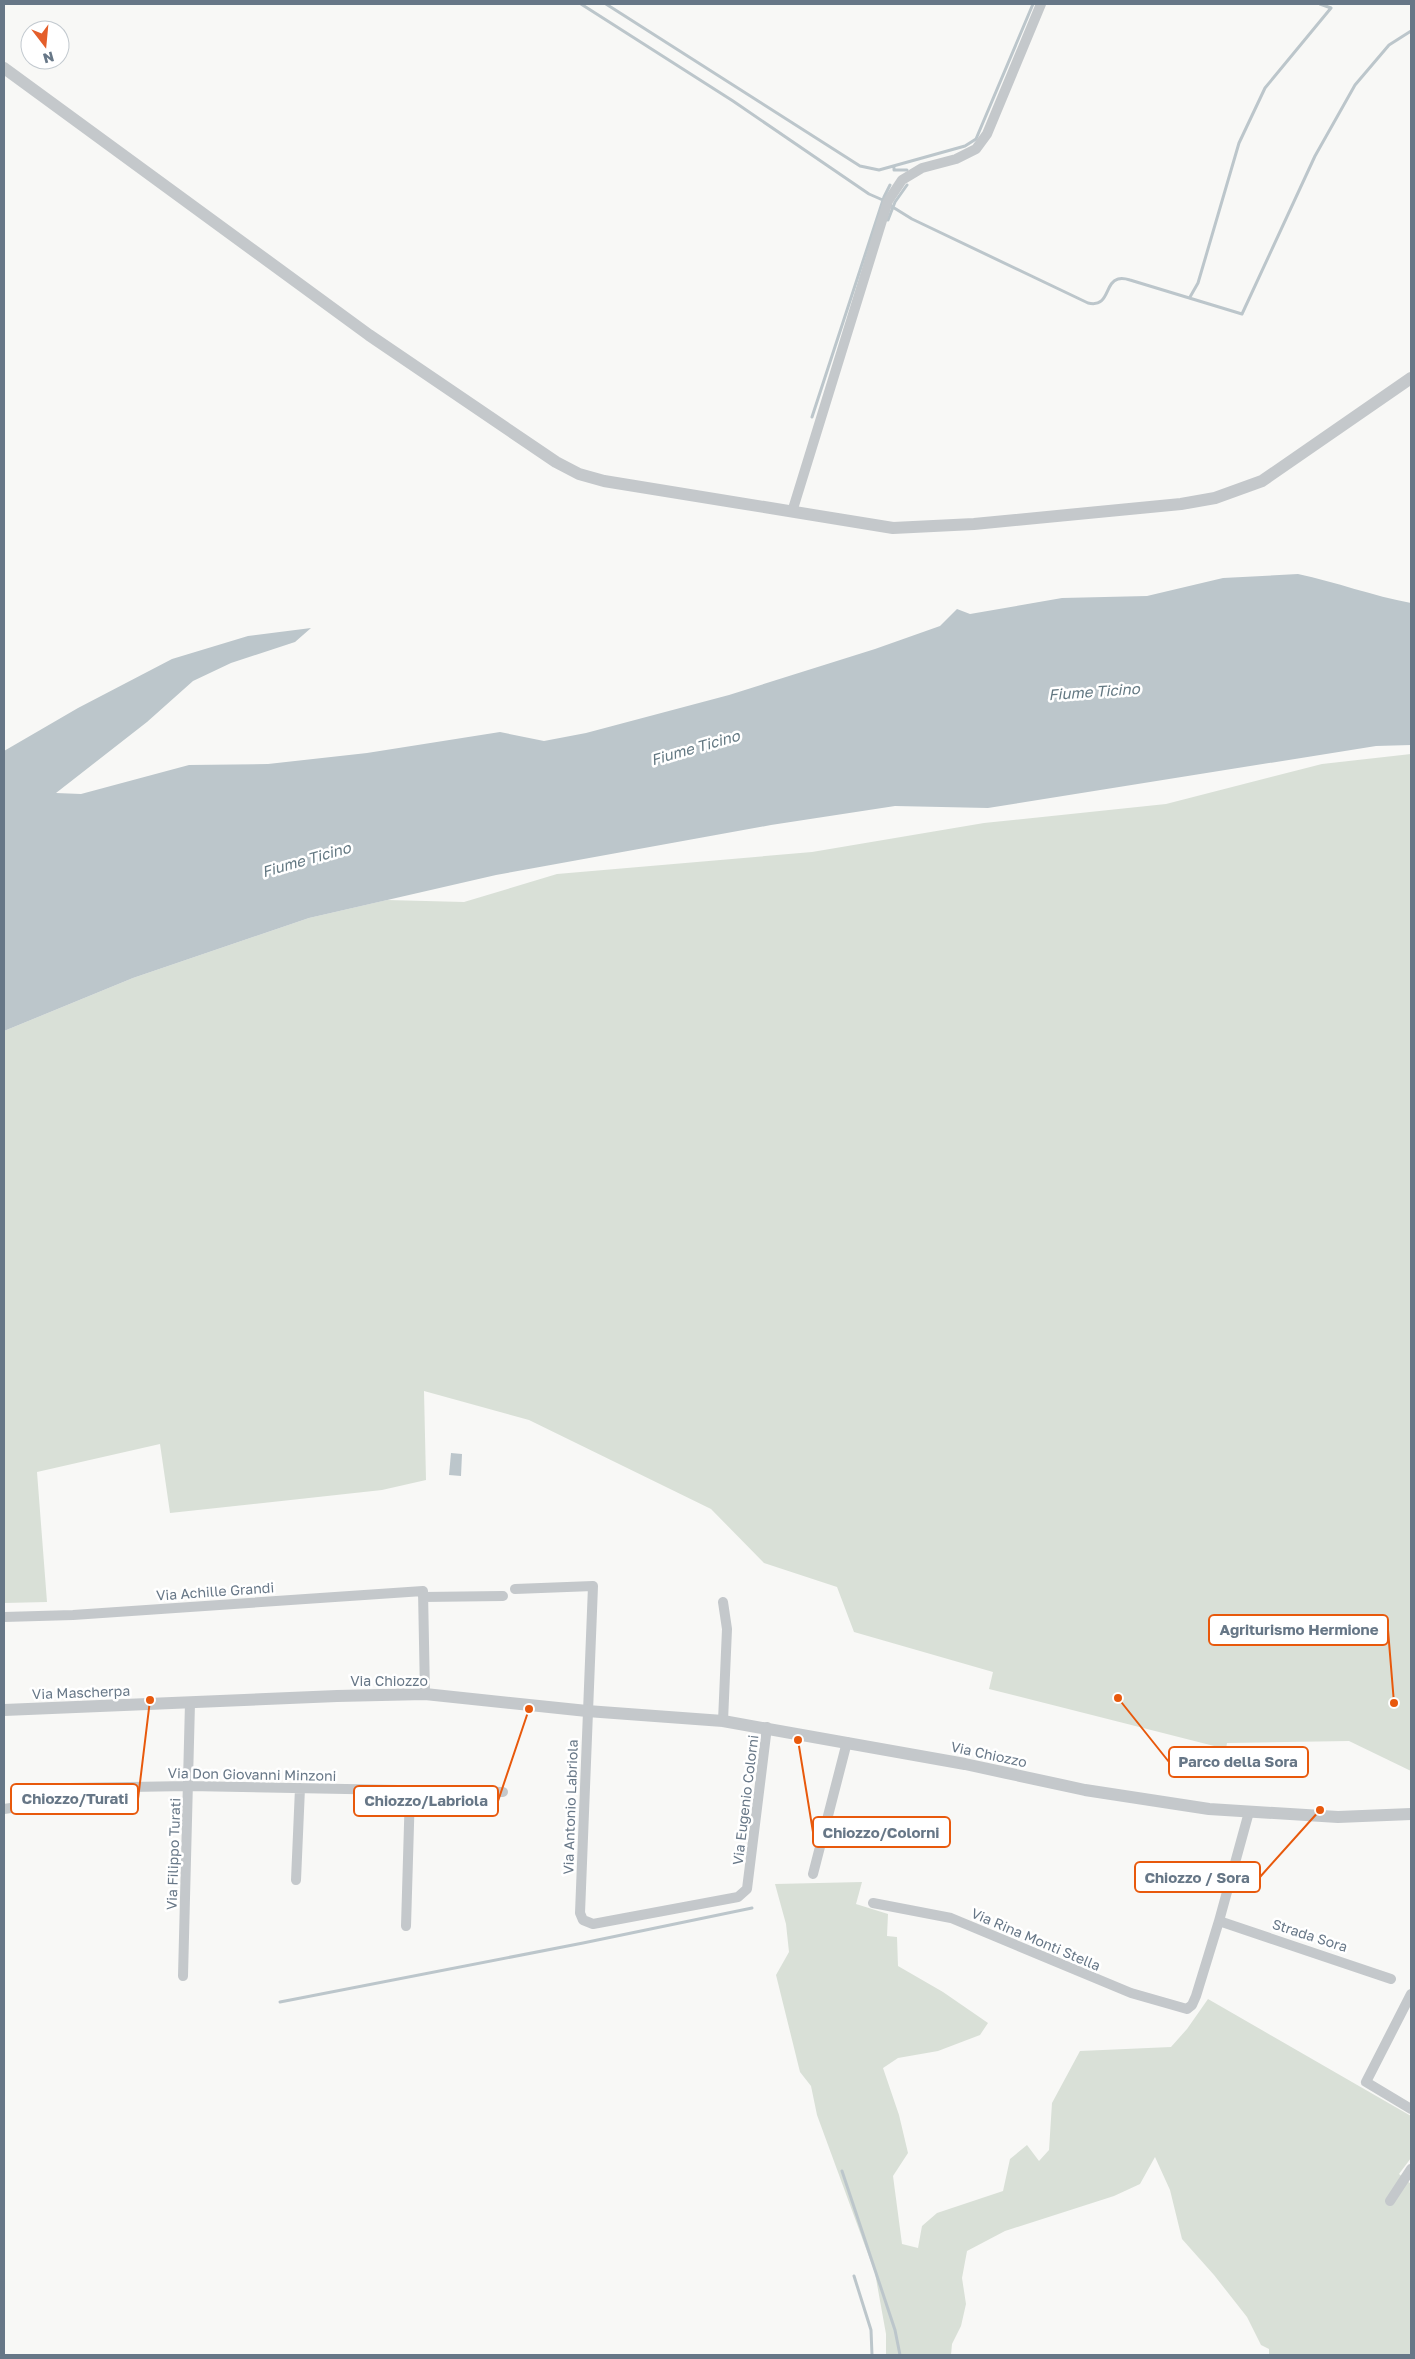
<svg xmlns="http://www.w3.org/2000/svg" width="1415" height="2359" viewBox="0 0 1415 2359" font-family="'Golos Text',sans-serif">
  <rect width="100%" height="100%" fill="#f8f8f6"/>
  <path fill="#d9e0d7" d="M1411,754V1771L1349,1741L1227,1743L1226,1749L989,1689L993,1672L854,1632L837,1587L764,1563L711,1509L529,1420L424,1391L426,1480L382,1490L170,1513L160,1444L37,1472L47,1602L4,1603V1031L133,978L309,918L387,900L464,902L557,874L812,852L984,823L1166,804L1322,764Z
    M862,1882L856,1904L888,1914L887,1936L897,1937L898,1966L943,1992L988,2023L980,2035L938,2051L898,2058L883,2068L899,2115L908,2153L893,2176L902,2244L918,2248L922,2226L937,2213L1003,2191L1010,2159L1027,2145L1039,2161L1049,2150L1052,2103L1080,2051L1171,2047L1187,2029L1208,1999L1411,2116V2158L1399,2174L1411,2184V2355H1269V2349L1261,2345L1247,2317L1214,2275L1182,2239L1170,2190L1155,2157L1140,2184L1114,2196L1005,2231L967,2251L962,2278L966,2304L961,2326L952,2344L951,2355H886V2334L875,2273L817,2115L811,2086L800,2072L776,1975L789,1952L786,1924L775,1884Z"/>
  <path fill="#bcc6cb" d="M1298,574C1336,582 1373,596 1411,603V745L1376,746L988,808L895,806L771,825L496,875L309,918L133,978L4,1031V751L78,708L172,659L248,636L311,628L295,642L231,663L193,681L147,722L56,793L81,794L189,765L268,764L367,753L500,732L544,741L586,733L729,695L875,649L940,626L957,609L970,614L1062,598L1147,596L1223,578Z
    M451,1453L462,1454L461,1476L449,1475Z"/>
  <g fill="none" stroke-linecap="round" stroke-linejoin="round">
    <path stroke="#bcc6cb" stroke-width="3" d="M581,4L733,101L869,194L885,201
      M606,4L860,166L879,170L965,146L976,139L1033,4
      M894,166V170H907
      M891,206L912,219L1088,303C1110,308 1104,283 1118,279C1121,278 1127,279 1130,280L1242,314L1315,156L1355,85L1389,45L1411,31
      M888,220L895,202L907,185
      M1190,297L1198,283L1239,143L1265,88L1331,8L1320,4
      M812,417L884,197L890,185
      M280,2002L583,1943L752,1908
      M842,2171L895,2330L900,2355
      M854,2276L871,2330L872,2355"/>
    <path stroke="#c4c8cb" stroke-width="10" d="M792,512L888,201L902,180L922,168L956,159L976,149L987,134L1041,4
      M515,1589L593,1586L580,1913L583,1920L593,1924L738,1897L747,1889L767,1727
      M423,1597L503,1596
      M4,1617L73,1615L423,1591L425,1694
      M723,1721L727,1629L723,1602
      M4,1809L38,1804L69,1788L189,1786L503,1792
      M1249,1812L1219,1921L1391,1979
      M813,1874L847,1742
      M296,1880L300,1788
      M873,1903L951,1918L1131,1993L1187,2009L1192,2005L1196,1996L1219,1921
      M406,1926L410,1791
      M183,1976L190,1703
      M1411,1994L1366,2082L1411,2109
      M1390,2201L1411,2169"/>
    <path stroke="#c4c8cb" stroke-width="12" d="M4,68L369,335L556,462L579,474L604,481L893,528L974,524L1181,504L1215,498L1262,481L1411,378
      M4,1710L337,1696L425,1694L587,1711L723,1721L965,1764L1085,1790L1209,1809L1338,1817L1411,1814"/>
  </g>
  <g text-anchor="middle" dominant-baseline="central" stroke-width="5" stroke-linejoin="round" paint-order="stroke">
    <g font-size="14" fill="#677787" stroke="#fff">
      <text transform="translate(215 1591) rotate(-4)">Via Achille Grandi</text>
      <text x="389" y="1680">Via Chiozzo</text>
      <text transform="translate(81 1692) rotate(-2)">Via Mascherpa</text>
      <text transform="translate(989 1754) rotate(12)">Via Chiozzo</text>
      <text transform="translate(252 1774) rotate(1)">Via Don Giovanni Minzoni</text>
      <text transform="translate(745 1800) rotate(-83)">Via Eugenio Colorni</text>
      <text transform="translate(570 1807) rotate(-88)">Via Antonio Labriola</text>
      <text transform="translate(173 1854) rotate(-88)">Via Filippo Turati</text>
      <text transform="translate(1310 1935) rotate(18)">Strada Sora</text>
      <text transform="translate(1036 1939) rotate(23)">Via Rina Monti Stella</text>
    </g>
    <g font-size="15" font-style="italic" fill="#637882" stroke="#fff">
      <text transform="translate(1094 691) rotate(-4)">Fiume Ticino</text>
      <text transform="translate(695 747) rotate(-16)">Fiume Ticino</text>
      <text transform="translate(306 859) rotate(-16)">Fiume Ticino</text>
    </g>
  </g>
  <path fill="none" stroke="#e8590c" stroke-width="2" d="M1394 1703L1388 1630M1118 1698L1169 1762M150 1700L138 1799M529 1709L498 1801M798 1740L813 1832M1320 1810L1260 1877"/>
  <g fill="#e8590c" stroke="#fff" stroke-width="2">
    <circle cx="1394" cy="1703" r="5"/>
    <circle cx="1118" cy="1698" r="5"/>
    <circle cx="150" cy="1700" r="5"/>
    <circle cx="529" cy="1709" r="5"/>
    <circle cx="798" cy="1740" r="5"/>
    <circle cx="1320" cy="1810" r="5"/>
  </g>
  <g fill="#fff" stroke="#e8590c" stroke-width="2">
    <rect x="1209" y="1615" width="179" height="30" rx="5"/>
    <rect x="1169" y="1747" width="139" height="30" rx="5"/>
    <rect x="11" y="1784" width="127" height="30" rx="5"/>
    <rect x="354" y="1786" width="144" height="30" rx="5"/>
    <rect x="813" y="1817" width="137" height="30" rx="5"/>
    <rect x="1135" y="1862" width="125" height="30" rx="5"/>
  </g>
  <g font-size="15" text-anchor="middle" font-weight="bold" fill="#677787">
    <text x="1299" y="1635">Agriturismo Hermione</text>
    <text x="1238" y="1767">Parco della Sora</text>
    <text x="75" y="1804">Chiozzo/Turati</text>
    <text x="426" y="1806">Chiozzo/Labriola</text>
    <text x="881" y="1838">Chiozzo/Colorni</text>
    <text x="1197" y="1883">Chiozzo / Sora</text>
  </g>
  <rect width="1415" height="2359" fill="none" stroke="#677787" stroke-width="10"/>
  <g transform="translate(45 45) rotate(164)"><circle r="24" fill="#ffffff" stroke="#c2c9cf"/>
  <path d="M0-4L9 19L0 12L-9 19Z" fill="#e45e2a"/>
  <text y="-8" font-size="14" font-weight="bold" text-anchor="middle" fill="#677787">N</text>
  </g>
</svg>
